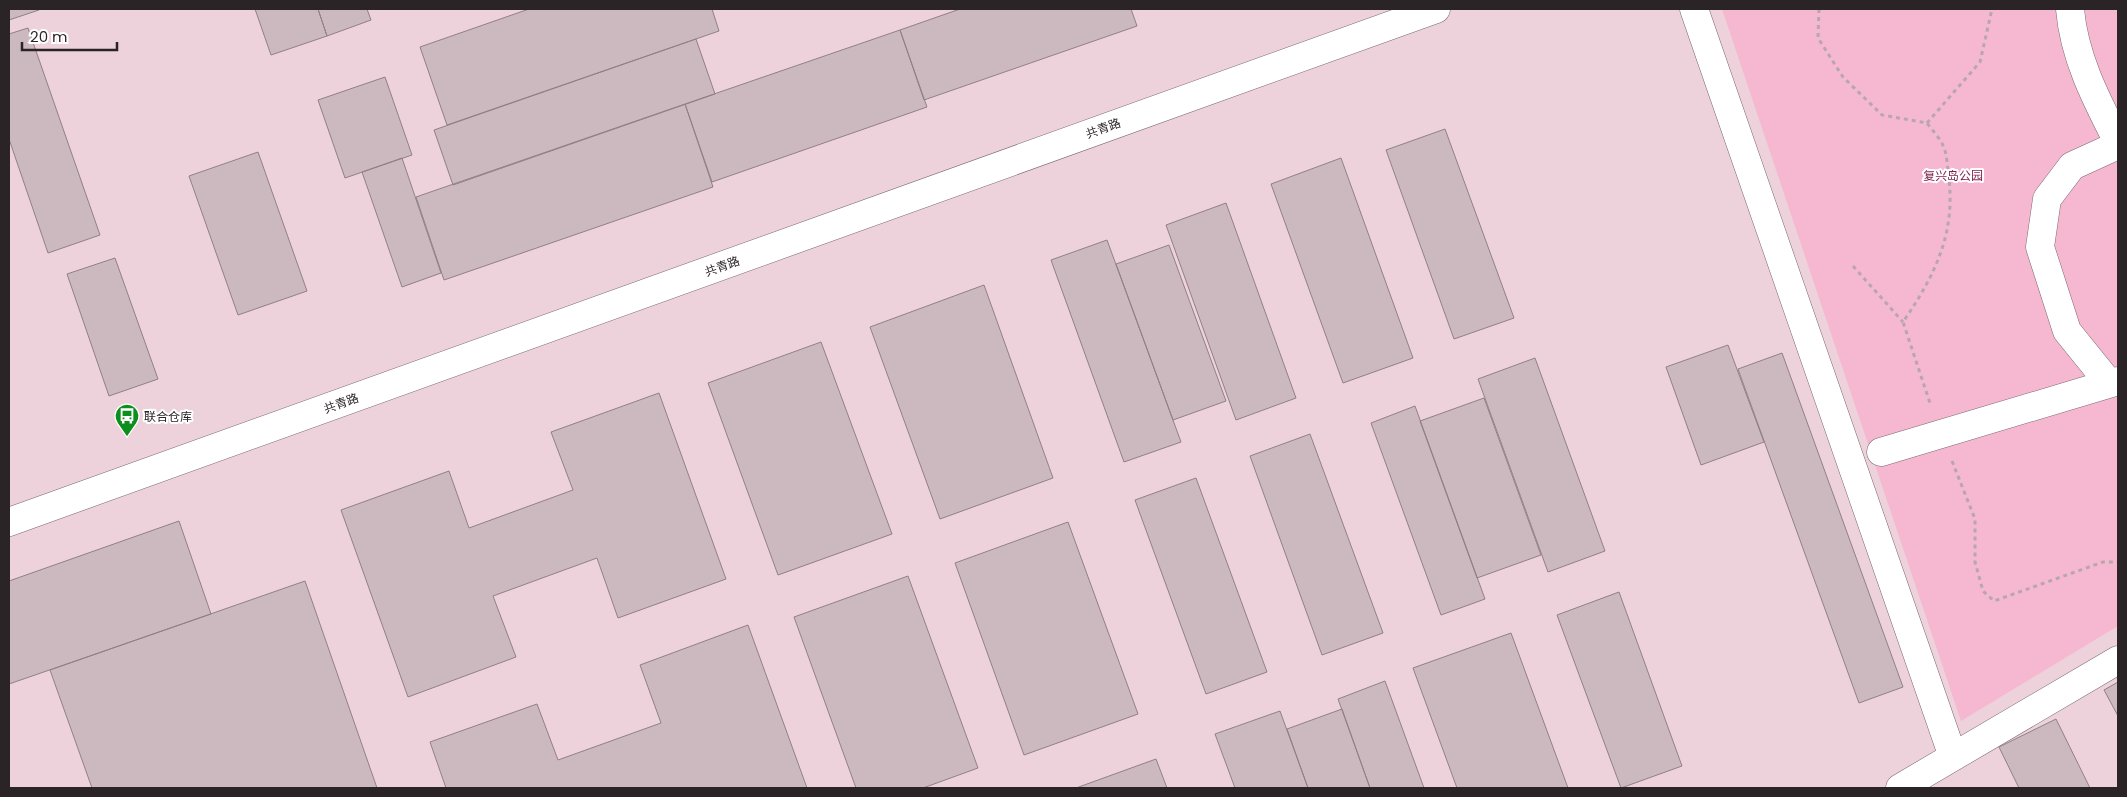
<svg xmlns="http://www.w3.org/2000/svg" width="2127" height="797" viewBox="0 0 2127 797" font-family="Poppins,'Noto Sans SC',sans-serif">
  <rect width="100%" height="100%" fill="#f5e1e8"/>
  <path fill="#edd1db" d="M9,9H2118V788H9Z"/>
  <path fill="#f6b8d0" d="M1722,9H2118V626L1961,721Z"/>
  <path fill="#ccb9c0" stroke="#918086" d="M9,9H39V10L9,20Z
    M255,9H318L327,36L271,55Z
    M318,9H367L371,20L327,36Z
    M529,9H712L719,31L447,125L420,47Z
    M960,9H1131L1137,26L924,100L900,30Z
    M28,28L100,235L48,253L9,139V34Z
    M900,30L927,107L712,182L685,104Z
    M696,39L715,94L453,185L434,130Z
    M385,77L412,155L345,178L318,100Z
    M685,104L713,187L444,280L416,197Z
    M1445,129L1514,318L1454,339L1386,150Z
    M258,152L307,291L238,315L189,176Z
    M402,158L441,273L402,287L362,172Z
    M1341,158L1413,358L1343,383L1271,184Z
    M1226,203L1296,398L1236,420L1166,225Z
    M1107,240L1181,442L1124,462L1051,260Z
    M1169,245L1226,401L1173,420L1116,264Z
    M115,258L158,379L109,396L67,274Z
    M984,285L1053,478L940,519L870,327Z
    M821,342L892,534L778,575L708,383Z
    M1728,345L1764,442L1701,465L1666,367Z
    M1782,353L1903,687L1859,703L1738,369Z
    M1535,358L1605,551L1548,572L1478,379Z
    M659,393L726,579L618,618L597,558L493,596L516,657L408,697L341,510L449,471L469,528L573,490L551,432Z
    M1484,398L1541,555L1477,578L1420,421Z
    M1415,406L1485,599L1441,615L1371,423Z
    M1310,434L1383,633L1322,655L1250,456Z
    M1196,478L1267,672L1206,694L1135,500Z
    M179,521L211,614L9,684V581Z
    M1068,522L1138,714L1024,755L955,563Z
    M908,576L978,768L923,788H856L794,617Z
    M305,581L377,788H92L50,670Z
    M1619,592L1682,766L1621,788L1557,615Z
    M748,625L807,788H446L430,742L537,704L558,760L661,723L640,665Z
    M1511,633L1568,788H1457L1413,668Z
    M1385,681L1424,788H1370L1338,699Z
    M2118,682V716L2104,690Z
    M1342,709L1370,788H1308L1287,729Z
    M1280,711L1308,788H1235L1215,734Z
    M2056,719L2090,788H2019L1999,747Z
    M1156,759L1167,788H1076Z"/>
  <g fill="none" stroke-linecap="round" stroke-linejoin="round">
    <defs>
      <path id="minor" d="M1694,9L1953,757
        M2070,9C2074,57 2096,99 2118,142
        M2109,383L2067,331L2040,247L2047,199L2072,166L2118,145
        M1881,452L2118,381
        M9,522L1436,9
        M1900,788L2118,660"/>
    </defs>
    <use href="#minor" stroke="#7a696f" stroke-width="29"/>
    <path stroke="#b7a7ac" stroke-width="3" stroke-dasharray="4 4" stroke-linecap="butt" d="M1819,9L1818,38L1843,77L1882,115L1927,123C1932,130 1941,139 1944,148C1947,155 1947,164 1948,171C1957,231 1936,274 1903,322L1931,406
      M1927,123L1980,62L1992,9
      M1853,266L1903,322
      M1952,461L1975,519V562L1983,591L1994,601L2103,562H2118"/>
    <use href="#minor" stroke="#fff" stroke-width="28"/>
  </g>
  <defs>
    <symbol id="bus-pin" viewBox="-11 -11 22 30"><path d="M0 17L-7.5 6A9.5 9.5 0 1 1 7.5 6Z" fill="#0d8f1e" stroke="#fff"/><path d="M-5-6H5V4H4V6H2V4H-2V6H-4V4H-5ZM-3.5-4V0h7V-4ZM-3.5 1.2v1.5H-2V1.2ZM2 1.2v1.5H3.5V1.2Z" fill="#fff"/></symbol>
  </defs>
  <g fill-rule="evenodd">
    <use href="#bus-pin" x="113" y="402" width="28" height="38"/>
  </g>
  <g text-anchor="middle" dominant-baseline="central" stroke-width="4" stroke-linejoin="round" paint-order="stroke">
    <g font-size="12" fill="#2b2426" stroke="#fff">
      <text transform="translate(1103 128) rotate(-20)">共青路</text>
      <text transform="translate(722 266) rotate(-20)">共青路</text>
      <text transform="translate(341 403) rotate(-20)">共青路</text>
    </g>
    <g font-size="12" fill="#7d1d4e" stroke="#fff">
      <text x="1953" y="175">复兴岛公园</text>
    </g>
    <g font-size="12" fill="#2b2426" stroke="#fff" text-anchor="start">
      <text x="144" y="416">联合仓库</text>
    </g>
  </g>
  <rect width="2127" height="797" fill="none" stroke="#2b2426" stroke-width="20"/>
  <path d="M22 42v8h95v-8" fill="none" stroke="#2b2426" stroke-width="2.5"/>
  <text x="30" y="42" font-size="15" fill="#2b2426" stroke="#ffffff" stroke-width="4" paint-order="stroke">20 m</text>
</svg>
